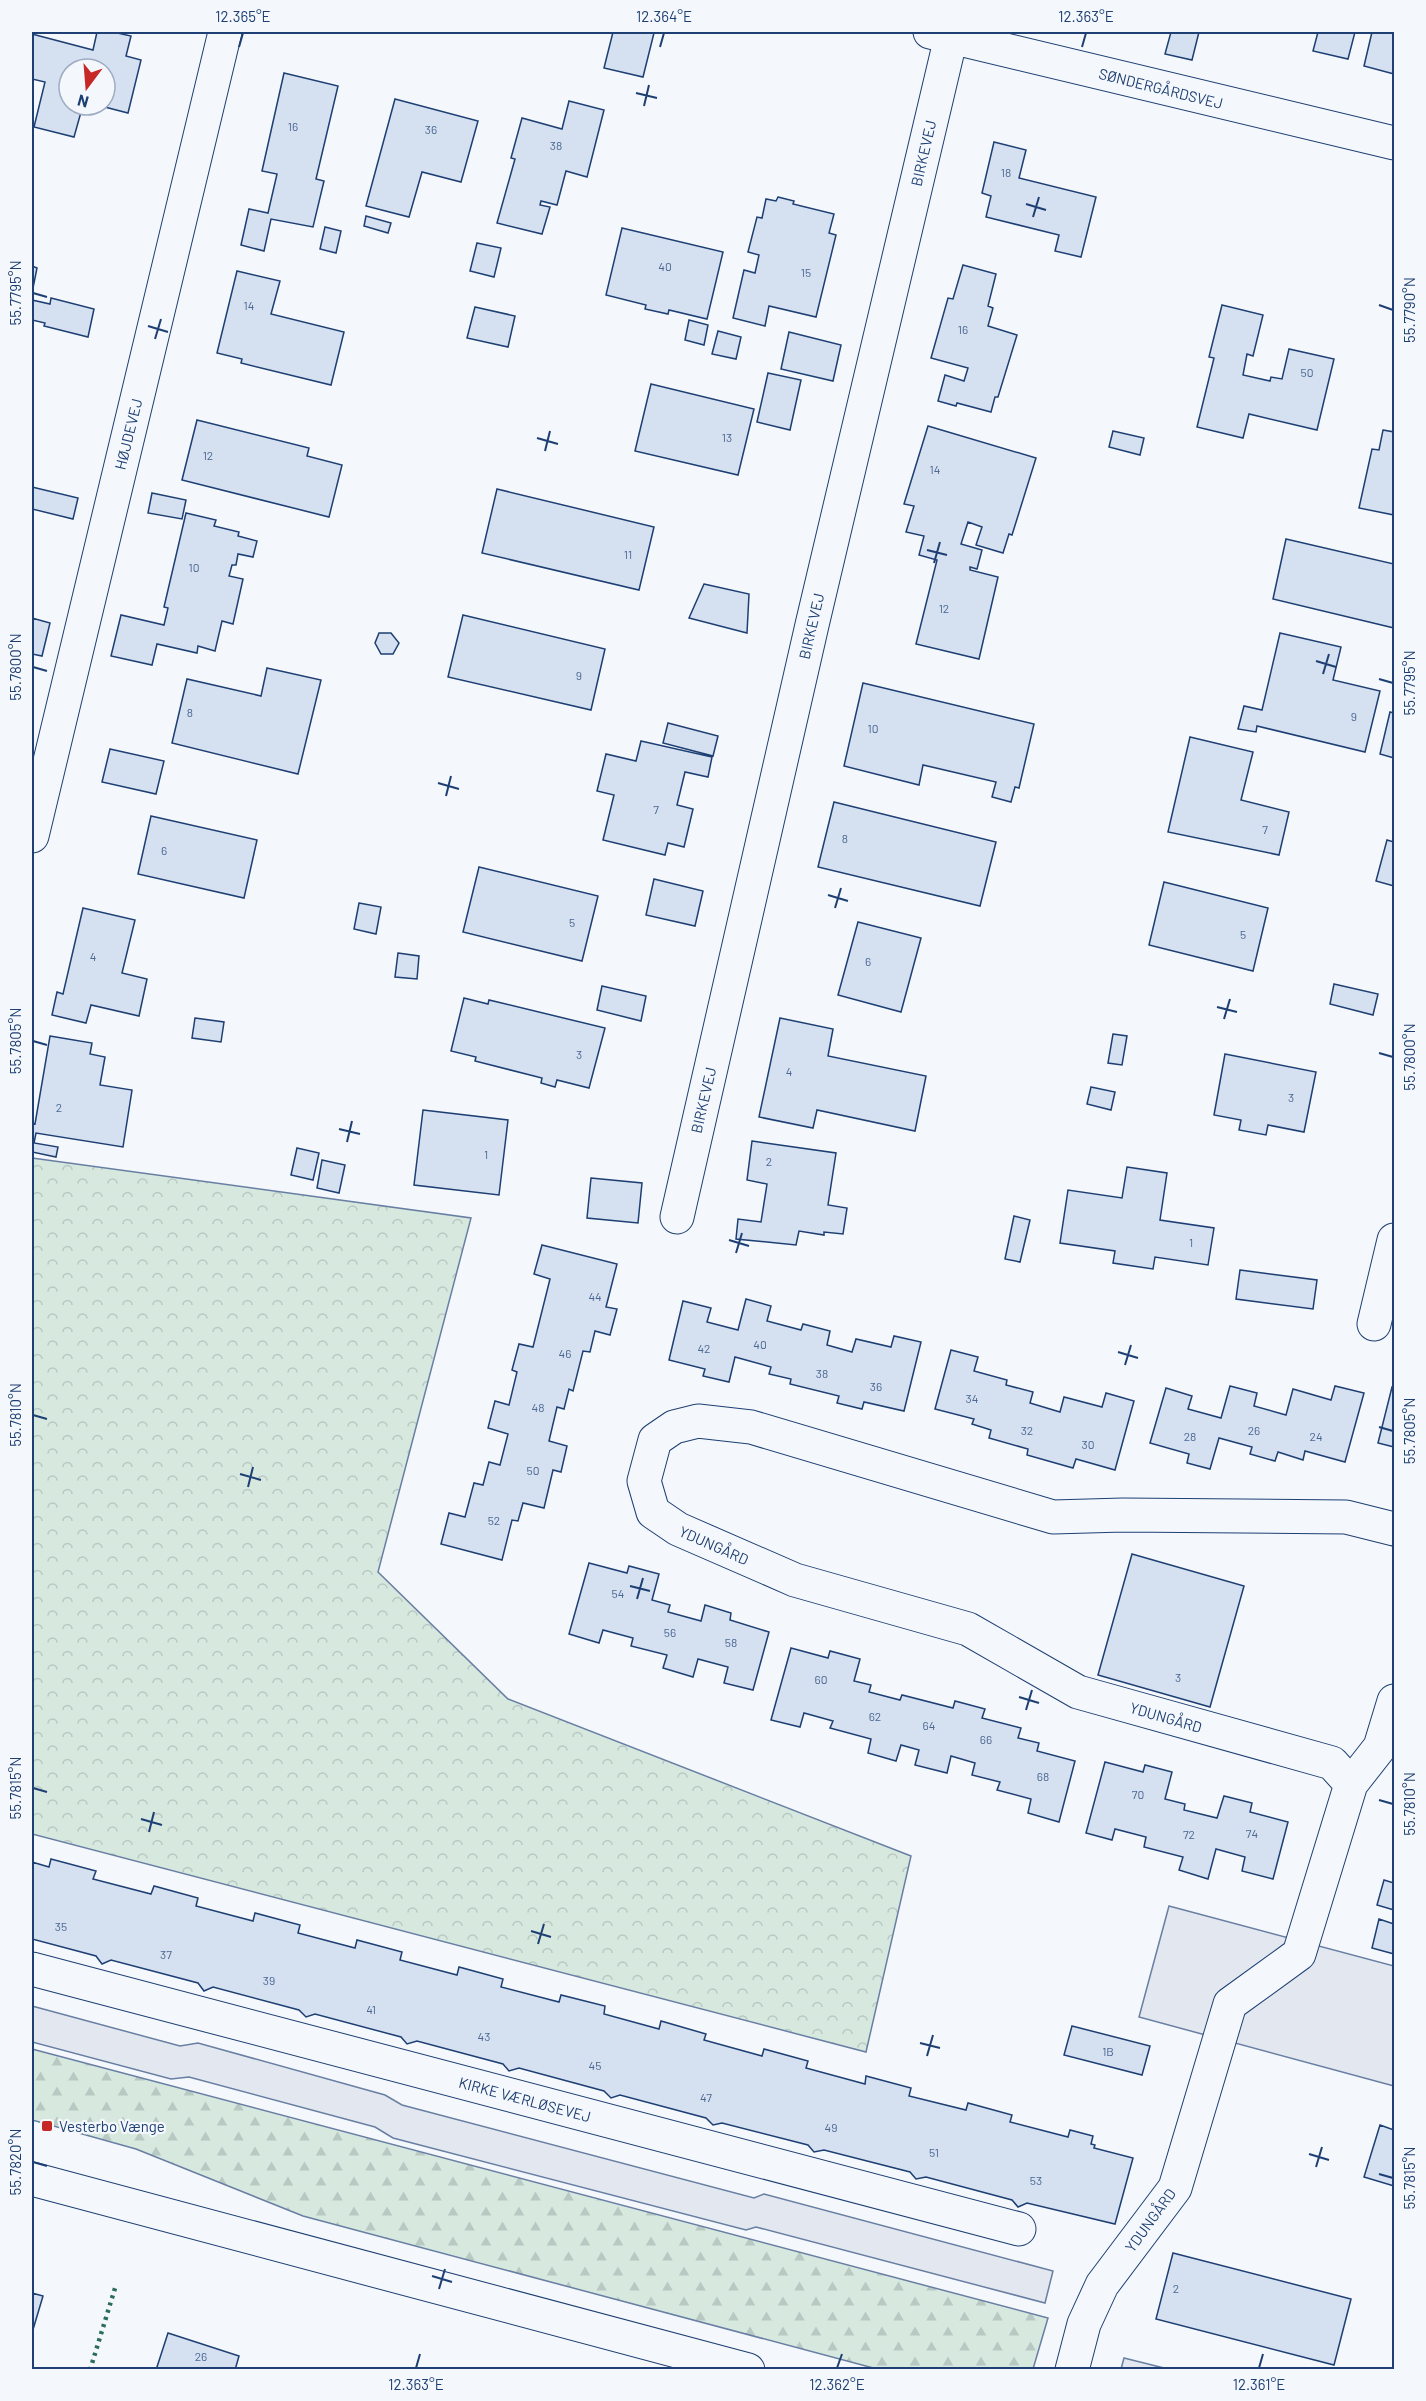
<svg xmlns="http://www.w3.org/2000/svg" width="1426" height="2401" viewBox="0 0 1426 2401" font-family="Barlow,sans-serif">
  <defs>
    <pattern id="forest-firs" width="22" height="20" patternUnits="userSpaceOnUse" patternTransform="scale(1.5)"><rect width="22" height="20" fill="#d7e8df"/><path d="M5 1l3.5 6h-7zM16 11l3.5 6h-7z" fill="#b8c8c3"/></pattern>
    <pattern id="park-crowns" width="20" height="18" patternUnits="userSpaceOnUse" patternTransform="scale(1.5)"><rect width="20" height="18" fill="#d7e8df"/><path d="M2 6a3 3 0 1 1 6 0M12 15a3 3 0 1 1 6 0" fill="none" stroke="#b8c8c3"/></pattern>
  </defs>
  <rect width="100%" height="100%" fill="#f4f7fb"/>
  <path fill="url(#forest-firs)" stroke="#687fa3" stroke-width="1.5" d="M32,2049L1048,2318L1033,2369H877L303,2216L136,2149L32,2120Z"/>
  <path fill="url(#park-crowns)" stroke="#687fa3" stroke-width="1.5" d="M32,1158L471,1218L378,1572L508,1699L911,1856L866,2052L32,1834Z"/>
  <path fill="#e3e8f0" stroke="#687fa3" stroke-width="1.5" d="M1169,1906L1394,1966V2086L1139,2017Z
    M32,2006L180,2046L198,2043L385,2095L402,2105L754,2198L764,2194L1053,2271L1045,2303L756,2227L746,2230L393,2138L375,2127L189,2077L171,2079L32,2042Z
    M1124,2358L1168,2369H1121Z"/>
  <path fill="#d5e0f0" stroke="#1d3f73" stroke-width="1.5" d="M97,32H113L131,36L126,56L141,60L128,113L97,105H105V69H69V105H83L74,137L34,127L45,82L32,79V34L93,50Z
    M613,32L654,33L643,77L604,68Z
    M1171,32H1199L1192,60L1165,54Z
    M1318,32H1355L1348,59L1313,51Z
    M1372,32H1394V74L1364,66Z
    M284,73L338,86L316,179L324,181L313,227L271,219L264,251L241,245L249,209L268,213L277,174L262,171Z
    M395,99L478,121L461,182L422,172L409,217L366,206Z
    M569,101L604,110L587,177L566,171L557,205L541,201L540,205L550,207L542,234L497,223L515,159L511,158L522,118L562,129Z
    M994,142L1026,150L1019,178L1096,197L1081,257L1055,251L1059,235L986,217L991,196L982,193Z
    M778,197L794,201L793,204L834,214L829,233L836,235L816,317L769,306L765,326L733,318L744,270L755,273L759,255L748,252L757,217L762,218L766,199L776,201Z
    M366,216L391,223L388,233L364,226Z
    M325,227L341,231L336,253L320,249Z
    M622,228L723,252L707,319L669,310L668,314L645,309L646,305L606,295Z
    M477,243L501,248L494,277L470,271Z
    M963,265L996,274L988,306L993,308L988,326L1017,335L998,397H995L991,412L957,403L956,406L938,401L945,375L964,381L968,368L931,358L948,298L953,299Z
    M32,266L37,268L32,293Z
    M237,271L280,281L271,314L344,332L331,385L241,363L242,359L217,353Z
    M51,298L94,309L88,337L44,326L45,323L32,320V300L50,304Z
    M1222,305L1263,315L1253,356L1247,354L1243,375L1270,381L1271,377L1282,379L1289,349L1334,359L1317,430L1249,414L1243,438L1197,427L1214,358L1209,357Z
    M475,307L515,316L508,347L467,338Z
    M689,320L708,325L704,345L685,340Z
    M718,331L741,337L736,359L712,354Z
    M789,332L841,345L833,381L781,369Z
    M768,373L801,380L790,430L757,422Z
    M651,384L754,409L738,475L635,451Z
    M197,420L309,448L307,456L342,465L329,517L182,480Z
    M928,426L1036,458L1012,535L1009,534L1003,553L976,545L982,527L968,522L961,544L982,550L977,569L970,567V570L998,577L979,659L916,644L937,560L919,555L924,536L906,532L914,506L904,504Z
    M1383,430L1394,432V515L1359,508L1372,449L1379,450Z
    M1113,431L1144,438L1140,455L1109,447Z
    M32,487L78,498L73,519L32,509Z
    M497,489L654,527L639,590L482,553Z
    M152,493L186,500L182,519L148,513Z
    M186,513L216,520L214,526L239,532L238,536L257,541L253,557L238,554L236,565H232L229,576L243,579L233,624L222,621L215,651L198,646L197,653L157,644L152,665L111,656L121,615L164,625L168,608L164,607Z
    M1286,539L1394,564V628L1273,599Z
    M704,584L749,594L747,633L689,618Z
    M463,615L605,649L591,710L448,677Z
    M32,618L50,623L42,656L32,654Z
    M379,633H391L399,643L393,654H381L375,643Z
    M1280,633L1341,647L1333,680L1380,691L1365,752L1257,726L1256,732L1238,729L1244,706L1262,710Z
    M267,668L321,680L298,774L172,743L187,679L261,696Z
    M863,683L1034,724L1019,788L1015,787L1011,802L992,797L996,782L923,765L919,785L844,766Z
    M1390,712L1394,713V758L1380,754Z
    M668,723L718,736L713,756L663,743Z
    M1190,737L1253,752L1241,800L1289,812L1279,855L1168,832Z
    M641,741L712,757L708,777L685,772L677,805L693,809L684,847L668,843L665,855L603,840L614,795L597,791L606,754L636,761Z
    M110,749L164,761L156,794L102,782Z
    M834,802L996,842L980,906L818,867Z
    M151,816L257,840L244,898L138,874Z
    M1387,840L1394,842V886L1376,881Z
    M479,867L598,896L582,961L463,932Z
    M654,879L703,891L695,926L646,915Z
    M1164,882L1268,908L1253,971L1149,945Z
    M359,903L381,907L376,934L354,929Z
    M83,908L135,920L122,973L147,979L139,1016L91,1005L86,1023L52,1015L57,992L63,994Z
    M858,922L921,938L901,1012L838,995Z
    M398,953L419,956L417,979L395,977Z
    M1334,984L1378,994L1373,1015L1330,1004Z
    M602,986L646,996L641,1021L597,1010Z
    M464,998L488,1004L489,1000L605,1028L589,1088L557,1080L555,1087L541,1083L542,1078L475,1061L476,1057L451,1051Z
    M195,1018L224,1022L221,1042L192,1038Z
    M780,1018L833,1029L828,1056L926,1076L915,1131L817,1110L813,1128L759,1117Z
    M1113,1034L1127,1036L1122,1065L1108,1063Z
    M50,1036L92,1043L90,1054L105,1057L100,1085L132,1090L123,1147L36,1133L34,1143L58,1147L56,1157L32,1152V1123L35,1124Z
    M1225,1054L1316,1072L1304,1132L1268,1125L1266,1135L1239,1130L1241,1120L1214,1115Z
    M1091,1087L1115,1092L1111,1110L1087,1104Z
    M423,1110L508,1120L499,1195L414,1185Z
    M752,1141L836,1153L828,1205L847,1208L843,1234L824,1232V1235L799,1231L796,1245L736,1239L738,1219L761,1222L767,1184L747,1180Z
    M297,1148L319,1153L313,1180L291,1175Z
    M322,1160L345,1165L339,1193L317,1188Z
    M1127,1167L1167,1173L1160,1220L1214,1228L1208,1265L1155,1257L1153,1269L1113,1263L1115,1251L1060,1243L1068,1190L1122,1198Z
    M591,1178L642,1183L638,1223L587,1218Z
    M1014,1216L1030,1220L1020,1262L1005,1259Z
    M542,1245L617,1264L606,1307L617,1309L610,1335L595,1331L590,1352L583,1351L573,1391L569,1389L564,1409L557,1407L549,1441L567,1446L561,1472L553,1470L544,1508L523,1503L518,1521L512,1520L502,1560L441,1544L449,1513L465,1517L474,1483L483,1485L489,1462L500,1465L508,1434L488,1428L495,1401L509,1405L517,1372L512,1370L519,1344L533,1347L550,1279L534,1274Z
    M1240,1270L1317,1280L1313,1309L1236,1299Z
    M746,1299L771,1306L767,1321L801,1330L803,1324L830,1331L827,1345L852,1352L856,1339L891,1347L894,1336L921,1342L904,1411L864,1402L862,1409L837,1403L839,1396L790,1384L791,1379L769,1374L771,1367L735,1357L729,1382L703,1376L705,1369L669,1360L683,1301L711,1308L707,1322L738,1330Z
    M951,1350L978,1357L974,1371L1007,1380L1006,1385L1033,1392L1030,1403L1060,1412L1064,1397L1102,1407L1106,1393L1134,1401L1115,1470L1076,1459L1073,1468L1027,1455L1028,1449L989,1438L991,1430L972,1424L974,1419L935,1409Z
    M1230,1386L1257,1393L1254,1406L1286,1415L1293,1389L1331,1400L1335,1386L1364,1393L1345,1462L1305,1451L1303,1460L1278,1452L1275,1461L1250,1454L1252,1447L1219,1438L1210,1469L1187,1463L1189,1454L1150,1443L1166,1388L1192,1396L1188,1409L1221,1418Z
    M1392,1387L1394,1388V1447L1378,1443Z
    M1132,1554L1244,1586L1210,1707L1098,1675Z
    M589,1563L627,1573L629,1566L659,1574L652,1600L670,1605L668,1612L701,1621L705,1605L731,1613L730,1620L769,1632L753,1690L724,1683L728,1667L698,1659L693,1677L663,1668L667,1655L631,1646L633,1638L603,1630L599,1643L569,1634Z
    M791,1648L828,1658L830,1651L860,1659L854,1681L871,1685L869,1692L900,1700L902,1695L953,1708L955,1701L985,1709L982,1718L1021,1728L1018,1738L1039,1743L1037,1751L1075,1761L1059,1822L1028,1813L1031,1799L997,1790L1000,1782L972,1775L975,1763L951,1756L947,1773L915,1765L919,1750L901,1745L896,1761L868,1753L871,1739L830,1728L833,1721L804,1713L800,1727L771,1720Z
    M1105,1762L1143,1772L1145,1765L1172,1772L1165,1799L1185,1804L1184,1810L1217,1818L1224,1796L1252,1803L1250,1812L1288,1822L1273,1879L1242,1871L1245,1857L1216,1849L1208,1879L1179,1870L1183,1857L1144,1847L1146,1837L1115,1829L1112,1840L1086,1833Z
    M51,1859L96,1871L93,1879L151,1894L154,1886L198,1898L196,1906L253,1921L255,1913L300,1925L298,1933L355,1948L357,1940L402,1952L400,1960L457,1975L459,1967L503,1979L501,1987L559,2002L561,1995L605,2006L604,2014L659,2029L661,2021L706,2034L704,2040L762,2056L764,2049L808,2061L806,2068L865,2084L866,2076L911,2088L909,2096L966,2110L968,2103L1012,2115L1010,2122L1068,2137L1070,2130L1093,2136L1091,2144L1095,2145L1094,2148L1133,2158L1115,2224L1027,2203L1018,2207L1012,2200L926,2177L916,2179L910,2172L824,2150L814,2152L808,2145L722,2123L713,2125L706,2118L620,2095L611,2098L604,2091L519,2068L509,2071L503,2064L417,2041L407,2044L401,2037L315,2014L306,2017L299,2010L213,1987L204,1991L198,1983L111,1960L102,1964L96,1956L32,1939V1862L49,1867Z
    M1384,1880L1394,1883V1910L1377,1905Z
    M1379,1919L1394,1924V1954L1372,1948Z
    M1072,2026L1150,2046L1142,2075L1064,2055Z
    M1380,2125L1394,2130V2186L1364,2177Z
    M1173,2253L1351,2299L1334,2365L1156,2319Z
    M32,2293L43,2296L32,2333Z
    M168,2333L239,2356L235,2370H156Z"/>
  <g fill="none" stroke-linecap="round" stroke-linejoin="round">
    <defs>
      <path id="minor" d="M930,32L1394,143
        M32,836L225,32
        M677,1217L812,625L951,37
        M1374,1324L1394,1240
        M1351,1784L1332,1763L1078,1692L968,1629L795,1580L678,1529L653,1512L644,1481L655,1440L674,1427L698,1421L751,1427L1053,1517L1123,1515L1346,1517L1394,1529
        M32,1969L1019,2229
        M32,2179L748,2370
        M1072,2370L1084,2324L1102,2285L1175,2188L1230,2004L1299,1954L1351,1784L1380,1747L1394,1701"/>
    </defs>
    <use href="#minor" stroke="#1d3f73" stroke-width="35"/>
    <use href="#minor" stroke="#f4f7fb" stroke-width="33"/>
    <path stroke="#2c6c60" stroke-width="4.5" stroke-dasharray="3 4.5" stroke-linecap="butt" d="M90,2370L116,2285"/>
  </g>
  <path fill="none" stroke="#1d3f73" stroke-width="2" d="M239,47L243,33M660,47L664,33M1082,47L1086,33M636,93L657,98M644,106L649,85M1026,204L1046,210M1033,217L1039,197M33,293L47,297M1379,305L1393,310M148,326L168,332M155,339L161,319M537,438L558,444M545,451L550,431M927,550L947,555M934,563L940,542M1316,661L1336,667M33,667L47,671M1323,674L1329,654M1379,679L1393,683M438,783L459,789M446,796L451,776M828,895L848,901M835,908L841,888M1217,1007L1237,1012M1224,1019L1230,999M33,1041L47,1045M1379,1053L1393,1057M339,1129L360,1134M347,1142L352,1121M729,1240L749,1246M736,1253L742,1233M1118,1352L1138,1358M1125,1365L1131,1345M33,1415L47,1419M1379,1427L1393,1431M240,1474L261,1480M248,1487L253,1467M630,1586L650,1591M637,1599L643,1578M1019,1697L1039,1703M1026,1710L1032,1690M33,1788L47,1792M1379,1800L1393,1804M141,1819L162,1825M149,1832L154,1812M531,1931L551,1937M538,1944L544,1924M920,2043L940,2048M927,2056L933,2035M1309,2154L1329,2160M33,2162L47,2166M1316,2167L1322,2147M1379,2174L1393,2178M432,2276L452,2282M439,2289L445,2269M416,2368L420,2354M837,2368L842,2354M1259,2368L1263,2354"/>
  <rect fill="#c62828" stroke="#f4f7fb" stroke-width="2" x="41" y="2120" width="12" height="12" rx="3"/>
  <g text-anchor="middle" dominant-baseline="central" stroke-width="4.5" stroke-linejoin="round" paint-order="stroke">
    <g font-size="12" fill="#4b6792">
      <text x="293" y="126">16</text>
      <text x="431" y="129">36</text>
      <text x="556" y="145">38</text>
      <text x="1006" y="172">18</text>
      <text x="665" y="266">40</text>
      <text x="806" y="272">15</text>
      <text x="249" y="305">14</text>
      <text x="963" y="329">16</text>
      <text x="1307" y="372">50</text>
      <text x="727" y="437">13</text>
      <text x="208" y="455">12</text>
      <text x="935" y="469">14</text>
      <text x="628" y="554">11</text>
      <text x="194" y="567">10</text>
      <text x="944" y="608">12</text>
      <text x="579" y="675">9</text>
      <text x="190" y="712">8</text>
      <text x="1354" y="716">9</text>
      <text x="873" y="728">10</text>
      <text x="656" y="809">7</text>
      <text x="1265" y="829">7</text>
      <text x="845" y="838">8</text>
      <text x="164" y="850">6</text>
      <text x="572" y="922">5</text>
      <text x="1243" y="934">5</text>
      <text x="93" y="956">4</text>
      <text x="868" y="961">6</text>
      <text x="579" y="1054">3</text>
      <text x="789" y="1071">4</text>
      <text x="1291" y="1097">3</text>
      <text x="59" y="1107">2</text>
      <text x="486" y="1154">1</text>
      <text x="769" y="1161">2</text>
      <text x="1191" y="1242">1</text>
      <text x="595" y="1296">44</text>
      <text x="760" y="1344">40</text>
      <text x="704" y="1348">42</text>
      <text x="565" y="1353">46</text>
      <text x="822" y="1373">38</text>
      <text x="876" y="1386">36</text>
      <text x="972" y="1398">34</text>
      <text x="538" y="1407">48</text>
      <text x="1027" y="1430">32</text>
      <text x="1254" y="1430">26</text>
      <text x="1190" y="1436">28</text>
      <text x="1316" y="1436">24</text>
      <text x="1088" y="1444">30</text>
      <text x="533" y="1470">50</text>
      <text x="494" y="1520">52</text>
      <text x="618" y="1593">54</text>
      <text x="670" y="1632">56</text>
      <text x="731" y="1642">58</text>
      <text x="1178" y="1677">3</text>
      <text x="821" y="1679">60</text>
      <text x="875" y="1716">62</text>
      <text x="929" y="1725">64</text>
      <text x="986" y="1739">66</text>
      <text x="1043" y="1776">68</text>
      <text x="1138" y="1794">70</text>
      <text x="1252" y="1833">74</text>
      <text x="1189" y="1834">72</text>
      <text x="61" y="1926">35</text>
      <text x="166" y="1954">37</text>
      <text x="269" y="1980">39</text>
      <text x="371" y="2009">41</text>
      <text x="484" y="2036">43</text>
      <text x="1108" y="2051">1B</text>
      <text x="595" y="2065">45</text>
      <text x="706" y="2097">47</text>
      <text x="831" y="2127">49</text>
      <text x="934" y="2152">51</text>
      <text x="1036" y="2180">53</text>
      <text x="1176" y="2288">2</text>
      <text x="201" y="2356">26</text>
    </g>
    <g font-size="15" fill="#1d3f73" stroke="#f4f7fb">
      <text transform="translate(1161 88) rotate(14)">SØNDERGÅRDSVEJ</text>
      <text transform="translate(923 153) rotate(-77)">BIRKEVEJ</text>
      <text transform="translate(128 434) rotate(-76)">HØJDEVEJ</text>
      <text transform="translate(811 626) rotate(-77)">BIRKEVEJ</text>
      <text transform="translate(703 1100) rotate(-77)">BIRKEVEJ</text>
      <text transform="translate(714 1545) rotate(24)">YDUNGÅRD</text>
      <text transform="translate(1166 1717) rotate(16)">YDUNGÅRD</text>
      <text transform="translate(525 2099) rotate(15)">KIRKE VÆRLØSEVEJ</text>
      <text transform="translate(1150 2220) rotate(-54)">YDUNGÅRD</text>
    </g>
    <g font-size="15" fill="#1d3f73" stroke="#f4f7fb" text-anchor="start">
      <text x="59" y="2126">Vesterbo Vænge</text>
    </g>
  </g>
  <rect width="1426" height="2401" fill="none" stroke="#f4f7fb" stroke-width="66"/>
  <g transform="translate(87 87) rotate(196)"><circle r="28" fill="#f4f7fb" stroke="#9eadc5" stroke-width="1.5"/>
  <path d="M0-4.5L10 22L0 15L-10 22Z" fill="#c62828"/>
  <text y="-9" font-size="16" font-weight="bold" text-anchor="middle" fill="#1d3f73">N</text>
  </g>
  <rect x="33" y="33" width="1360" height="2335" fill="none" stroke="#1d3f73" stroke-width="2"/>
  <g font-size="15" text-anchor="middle" fill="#1d3f73">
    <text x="243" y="22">12.365°E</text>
    <text x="664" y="22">12.364°E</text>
    <text x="1086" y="22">12.363°E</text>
    <text transform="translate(16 293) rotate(-90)" y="5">55.7795°N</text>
    <text transform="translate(1410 310) rotate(-90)" y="5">55.7790°N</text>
    <text transform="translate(16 667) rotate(-90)" y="5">55.7800°N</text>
    <text transform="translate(1410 683) rotate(-90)" y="5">55.7795°N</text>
    <text transform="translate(16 1041) rotate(-90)" y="5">55.7805°N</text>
    <text transform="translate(1410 1057) rotate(-90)" y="5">55.7800°N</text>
    <text transform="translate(16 1415) rotate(-90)" y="5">55.7810°N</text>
    <text transform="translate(1410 1431) rotate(-90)" y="5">55.7805°N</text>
    <text transform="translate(16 1788) rotate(-90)" y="5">55.7815°N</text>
    <text transform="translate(1410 1804) rotate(-90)" y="5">55.7810°N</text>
    <text transform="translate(16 2162) rotate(-90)" y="5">55.7820°N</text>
    <text transform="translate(1410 2178) rotate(-90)" y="5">55.7815°N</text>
    <text x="416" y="2390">12.363°E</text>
    <text x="837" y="2390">12.362°E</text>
    <text x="1259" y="2390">12.361°E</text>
  </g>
</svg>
